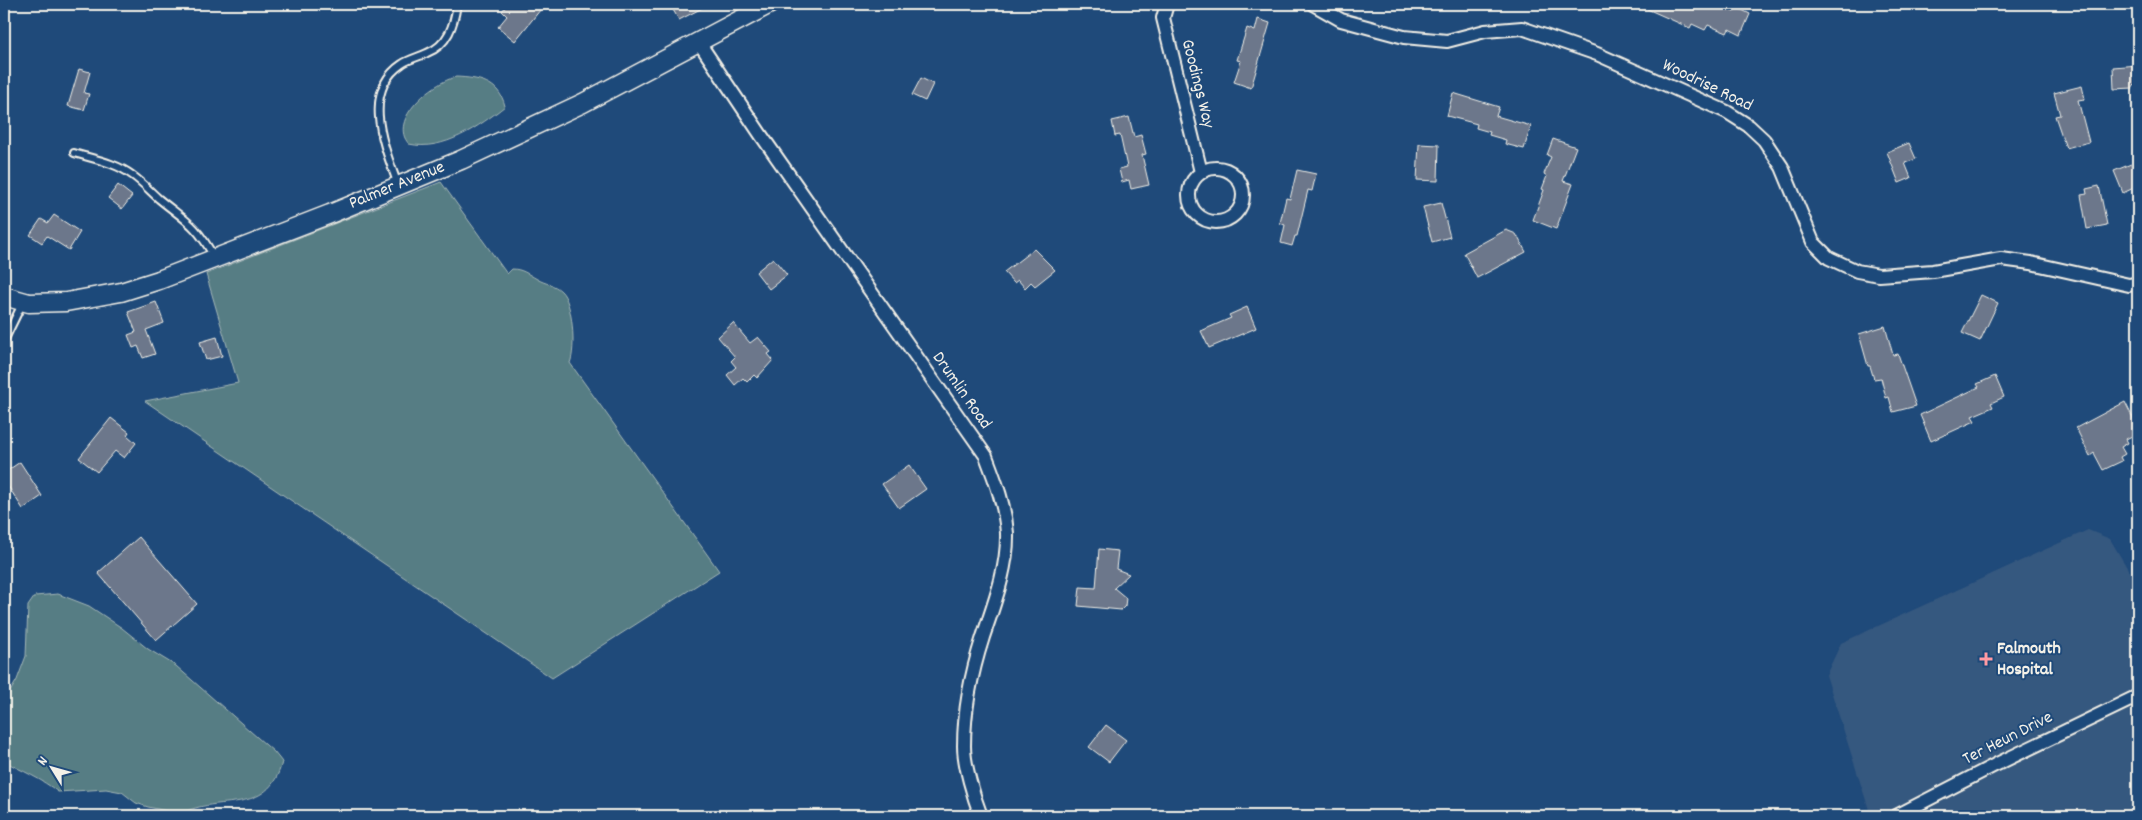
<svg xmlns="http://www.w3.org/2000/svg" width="2142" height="820" viewBox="0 0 2142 820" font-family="Dekko,sans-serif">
  <rect width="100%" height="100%" fill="#1f4a7a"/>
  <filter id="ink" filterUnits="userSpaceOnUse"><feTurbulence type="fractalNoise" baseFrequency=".02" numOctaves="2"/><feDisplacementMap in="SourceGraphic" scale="10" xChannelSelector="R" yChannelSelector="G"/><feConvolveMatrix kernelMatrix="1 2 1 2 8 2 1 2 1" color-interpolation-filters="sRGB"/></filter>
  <g filter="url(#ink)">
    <path fill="#36587f" d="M2088,530L2110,539L2138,586V816H1871L1826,675L1841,643Z"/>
    <path fill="#567d84" stroke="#a5b7b6" d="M456,77C478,78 499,81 505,106C480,126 443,152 409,144C387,120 433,82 456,77Z
      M441,182L507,274L512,269C522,269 528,274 537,279C545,284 554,284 561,291C573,302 576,349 570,363L719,571L552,678L145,401L238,383L206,274Z
      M58,594L89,606L122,628L148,649L176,666L274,752L282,762C268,818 218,793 181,814L148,807L136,803L122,792L106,789L58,792C42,779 22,771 4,761V702L17,680L26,656L28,606L35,596Z"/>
    <path fill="#6c778b" stroke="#f4f1e8" d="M508,4H545L515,41L498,27L507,16L502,11Z
      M679,4H710L679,20L672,8Z
      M1636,4H1686L1697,9L1699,4H1715L1734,12L1736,7L1750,14L1741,35L1729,29L1727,33L1708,25L1705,30L1692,24L1690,28Z
      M1258,19L1270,23L1251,88L1234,82L1241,61L1237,60L1247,28L1255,31Z
      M2138,65V85L2133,86V88L2114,89L2113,67Z
      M79,69L90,72L84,93L89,94L84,110L68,106Z
      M921,78L933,84L925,101L912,95Z
      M2082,86L2085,99L2078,100L2089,142L2066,148L2055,116L2060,115L2054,93Z
      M1453,93L1499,107L1496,116L1531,126L1524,149L1505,144L1506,140L1489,135L1490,132L1476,128L1477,124L1447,116Z
      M1129,117L1134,137L1141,135L1146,154L1142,155L1149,185L1131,189L1129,180L1122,182L1119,169L1127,167L1120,135L1115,136L1112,121Z
      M1553,139L1576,147L1563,181L1573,184L1556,229L1533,220L1544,190L1542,189L1547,176L1544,174L1551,157L1547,155Z
      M1909,143L1916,159L1905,163L1911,178L1899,183L1887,152Z
      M1419,144L1439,145L1438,181L1417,180Z
      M2131,164L2133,167L2138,165V186L2123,193L2114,171Z
      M1297,170L1316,174L1312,191L1308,190L1297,236H1295L1292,246L1281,243L1285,225L1280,223L1286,198L1290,199Z
      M118,185L132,196L122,209L108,198Z
      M2099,186L2107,225L2087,229L2081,195L2087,194L2086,189Z
      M1441,203L1450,237L1432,242L1423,207Z
      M54,215L80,232L69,250L47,236L42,243L30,235L41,219L48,223Z
      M1506,230L1516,234L1526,252L1477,278L1464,253Z
      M1034,249L1055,270L1035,286L1031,282L1025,288L1018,280L1014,283L1004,272Z
      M773,258L787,275L769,289L756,272Z
      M1981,295L1998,303L1980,341L1962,333Z
      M156,302L164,323L146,330L155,354L143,358L138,346L133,348L128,335L136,332L128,312Z
      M1247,307L1256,328L1209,348L1201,331L1231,318L1229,315Z
      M733,323L750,343L758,337L771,352L768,354L773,360L757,378L754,375L747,382L743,378L735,385L727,375L736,367L731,361L735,357L718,337Z
      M1885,326L1893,355L1898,354L1916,406L1893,412L1889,397L1886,398L1881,378L1874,379L1870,366H1868L1859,334Z
      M217,337L222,356L206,360L200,342Z
      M1995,376L2004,397L1991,403L1993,407L1972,416L1975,421L1931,441L1920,415L1979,387L1977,384Z
      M2125,402L2138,428V433L2126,439L2128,443L2121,447L2125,454L2120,457L2122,461L2103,470L2094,453L2090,456L2076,428Z
      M111,418L129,432L127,435L136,443L124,458L115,451L97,472L79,458Z
      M20,462L42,496L23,509L4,480V473Z
      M909,465L926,489L899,508L882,484Z
      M139,537L197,604L156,640L98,573Z
      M1099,549L1118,551L1116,569L1129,574L1114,588L1126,598L1125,606L1121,610L1078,606L1080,587L1096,588Z
      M1106,725L1126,740L1109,762L1089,747Z"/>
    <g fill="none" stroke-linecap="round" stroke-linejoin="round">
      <defs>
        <path id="service" d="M74,153C94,159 116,163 132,175C142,182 150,191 159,199C186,221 196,224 214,257
          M398,185C385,148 360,92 402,64C409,59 419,57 427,53C448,45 454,25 457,4
          M4,341L23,302"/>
        <path id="minor" d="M1167,4L1163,18L1201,172
          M1313,4L1341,20L1404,37L1447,41L1485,31L1522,28L1597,54L1727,112L1749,126L1764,140L1782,167L1813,242L1829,258L1857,271L1879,275L1933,271L2001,259L2031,263L2129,285L2138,283
          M698,41L761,135L986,456C996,482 1005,506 1007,533C1008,568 994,604 983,637C972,671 964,711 964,746C964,765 974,798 981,816
          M1189 195a27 27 0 1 1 54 0a27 27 0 1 1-54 0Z
          M1896,816L1995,765L2138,696"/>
        <path id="secondary" d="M4,296L29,303L66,302L121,292L159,280L330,214L461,160L583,103L770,4"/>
      </defs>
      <use href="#service" stroke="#f4f1e8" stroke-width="10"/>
      <use href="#minor" stroke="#f4f1e8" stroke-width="16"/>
      <use href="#secondary" stroke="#f4f1e8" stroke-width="21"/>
      <use href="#service" stroke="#1f4a7a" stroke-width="6"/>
      <use href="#minor" stroke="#1f4a7a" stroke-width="12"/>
      <use href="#secondary" stroke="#1f4a7a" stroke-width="18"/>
    </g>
  </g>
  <path fill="#ff9aa2" stroke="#1f4a7a" stroke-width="2" d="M1983.5 651.5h5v5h5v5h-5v5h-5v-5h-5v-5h5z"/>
  <g text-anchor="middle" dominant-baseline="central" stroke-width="4" stroke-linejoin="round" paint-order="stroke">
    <g font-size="18" fill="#f4f1e8" stroke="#1f4a7a">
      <text transform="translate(1197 84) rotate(76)">Goodings Way</text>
      <text transform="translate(1707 86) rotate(26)">Woodrise Road</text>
      <text transform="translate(397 186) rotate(-22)">Palmer Avenue</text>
      <text transform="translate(961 391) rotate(55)">Drumlin Road</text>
      <text transform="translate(2008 739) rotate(-27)">Ter Heun Drive</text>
    </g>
    <g font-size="18" font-weight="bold" fill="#f4f1e8" stroke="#1f4a7a" text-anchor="start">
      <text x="1997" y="649">Falmouth<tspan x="1997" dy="21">Hospital</tspan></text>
    </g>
  </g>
  <rect width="2142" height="820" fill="none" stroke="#1f4a7a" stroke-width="20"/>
  <rect x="10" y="10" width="2122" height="800" fill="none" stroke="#f4f1e8" stroke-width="2" filter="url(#ink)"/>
  <g transform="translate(52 768) rotate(307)" stroke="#1f4a7a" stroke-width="4" paint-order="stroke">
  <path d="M0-4L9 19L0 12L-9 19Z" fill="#f4f1e8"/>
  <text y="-8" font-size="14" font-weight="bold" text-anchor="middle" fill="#f4f1e8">N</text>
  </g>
</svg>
